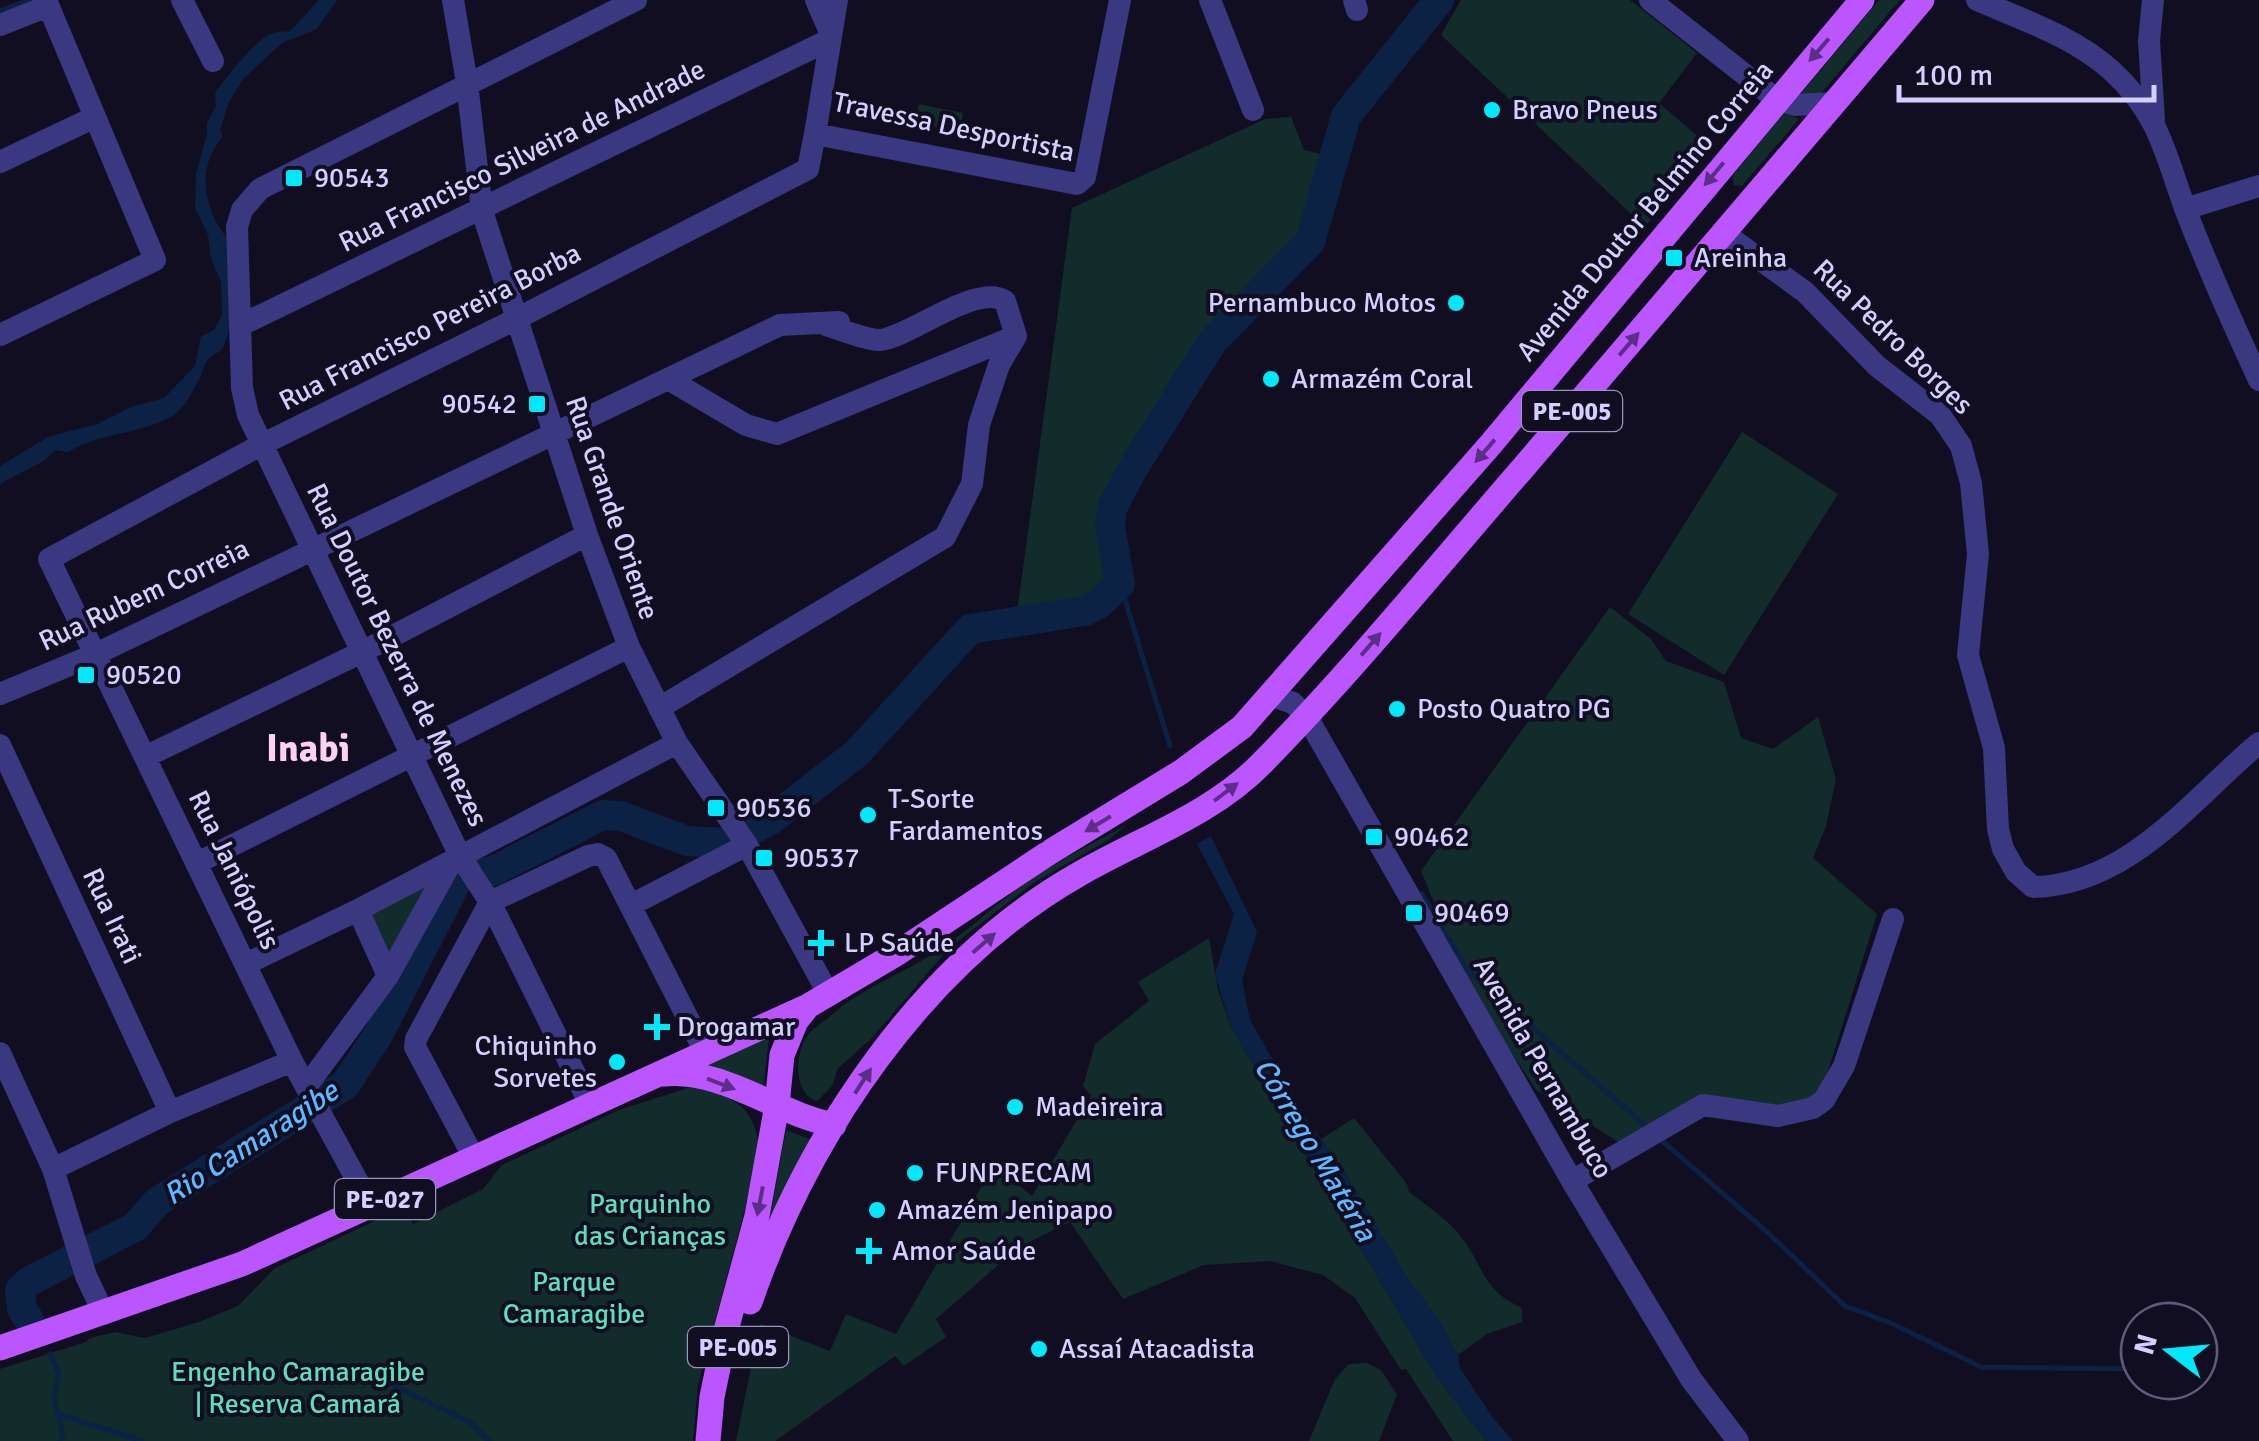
<svg xmlns="http://www.w3.org/2000/svg" width="2259" height="1441" viewBox="0 0 2259 1441" font-family="Signika,sans-serif">
  <rect width="100%" height="100%" fill="#110e22"/>
  <path fill="#112c2b" d="M1461,0H1630L1697,53L1659,103L1710,147L1645,227L1441,35Z
    M1879,0H1900L1817,98L1798,97Z
    M919,104L963,113L960,132L915,123Z
    M1784,113L1799,119L1742,186L1734,185L1732,176Z
    M1291,117L1304,150L1334,157L1310,242L1212,342L1112,508L1111,549L1120,584C1088,618 1059,613 1016,620L1072,208L1265,119Z
    M1742,432L1838,494L1724,675L1628,614Z
    M1610,607L1651,639L1666,661L1724,682L1741,738L1773,749L1818,717L1836,779L1826,826L1813,858L1877,914L1823,1087L1786,1115L1718,1100L1620,1143L1536,1090L1470,990L1421,871Z
    M1126,825L1110,839L1035,882L949,948L871,1039L838,1068L832,1086L817,1101C791,1094 794,1043 814,1029C825,1021 837,1010 849,1001C881,980 917,966 948,944C977,923 1003,898 1033,878C1062,859 1095,842 1126,825Z
    M452,861L388,976L358,910Z
    M1209,938L1218,990L1230,1025L1436,1376L1486,1441H1453L1406,1369L1401,1370L1355,1298L1323,1275L1270,1261L1204,1265L1123,1299L1070,1222L1019,1247L936,1319L946,1337L904,1366L895,1356L775,1441H736L760,1324L830,1351L846,1314L896,1334L994,1165L1032,1196L1091,1096L1083,1086L1095,1044L1149,1001L1138,982Z
    M770,1032L763,1088L698,1063Z
    M694,1086C736,1098 758,1107 759,1156L698,1385L693,1441H0V1369L86,1342L90,1338L115,1332L145,1338L199,1322L238,1306L275,1268L381,1218H410L413,1224L483,1189L502,1165L619,1110Z
    M1354,1118L1407,1184L1409,1192C1427,1206 1449,1220 1462,1238C1486,1271 1482,1289 1522,1308V1322L1487,1334L1458,1355C1443,1327 1425,1304 1407,1277C1378,1232 1354,1183 1321,1139Z
    M786,1130L813,1140L768,1229Z
    M1367,1363L1381,1370L1397,1394L1379,1441H1309L1335,1379L1349,1364Z"/>
  <path fill="#0b2244" d="M319,0H337L317,29L282,43L243,79L228,104L220,131L223,137C195,168 204,209 227,238C223,274 240,311 224,345C220,354 212,354 207,361C204,365 203,370 201,375C194,389 184,411 169,418C136,435 98,433 68,452L55,450L44,461L0,484V466L48,437L97,424L131,407L164,398L195,366L201,336L214,330L222,315L221,282L211,258L208,235L195,208L196,174L207,134V123L216,106L215,93C225,79 256,38 273,33C279,31 284,32 290,31Z
    M1211,836L1257,932L1242,981L1250,1020L1311,1126L1344,1170L1408,1279L1441,1322L1458,1355L1460,1368L1493,1418L1513,1441H1486L1436,1376L1230,1025L1215,974L1234,914L1197,844Z"/>
  <g fill="none" stroke-linecap="round" stroke-linejoin="round">
    <path stroke="#0b2244" stroke-width="5" d="M0,11L29,0
      M1120,584L1170,746
      M1422,894L1468,971L1647,1127
      M1660,1139L1765,1230L1845,1306L1891,1323L1981,1367L2139,1369
      M50,1354L59,1374L54,1398L63,1434L60,1441
      M2199,1367H2214
      M340,1374H370L471,1423L489,1441
      M59,1414L142,1441"/>
    <path stroke="#0b2244" stroke-width="30" d="M29,1320L22,1309L20,1290L28,1282L135,1227L157,1202L345,1085L378,1035L459,877L493,871L603,815L621,816L687,841L725,843L772,819L857,753L970,629L1085,611L1098,605L1120,584L1110,526L1112,508L1132,470L1212,342L1310,242L1346,116L1439,0"/>
    <path stroke="#393881" stroke-width="22" d="M182,0L213,61
      M453,0L467,83L482,211L587,535L629,647L677,743L747,845L828,993
      M816,0L830,32
      M837,0L815,134L1077,184L1085,177L1120,0
      M1210,0L1253,110
      M1354,0L1357,10
      M1650,0L1776,99L1795,105L1835,103
      M1977,0C2023,20 2075,37 2112,71C2160,115 2165,154 2186,211C2208,268 2233,324 2259,380
      M2153,0L2149,41L2154,120
      M0,25L48,6
      M0,162L95,117
      M2185,209L2259,186
      M1725,234L1805,292L1877,366L1940,415L1961,446L1971,483L1978,554L1968,655L1994,748L1998,829L2003,849L2016,872L2033,887C2129,885 2191,800 2259,743
      M241,325L829,40
      M0,335L155,260L46,0
      M668,379L746,425L777,434L1016,336
      M0,694L96,654L780,325L839,322
      M1270,695L1293,703L1307,717L1572,1181L1691,1379L1738,1441
      M659,708L945,537L972,484L979,425L999,365L1016,336L1005,301C977,282 908,338 880,340C864,340 841,329 826,325
      M0,745L170,1112
      M145,757L364,651L587,535
      M197,863L629,647
      M631,905L747,845
      M358,910L388,976
      M246,964L358,910L677,743
      M0,1053L53,1169L86,1276L104,1314
      M306,1087L388,976L452,861
      M590,1104L490,902L460,856L248,415L242,388L237,227L242,210L260,189L636,0
      M473,1156L415,1047L416,1039L490,902L588,856L598,854L606,858L705,1052
      M53,1169L170,1112L292,1061
      M1572,1181L1703,1105L1778,1116L1813,1108L1824,1100L1844,1066L1893,919
      M371,1206L292,1061L49,559L261,445L516,319L808,169L815,134"/>
    <path stroke="#bb56ff" stroke-width="25" d="M664,1074C723,1068 777,1114 834,1125
      M750,1302C808,1134 923,962 1081,873C1142,838 1213,814 1263,762C1354,669 1437,567 1523,468C1657,313 1790,157 1922,0
      M0,1348L242,1264L808,1006
      M708,1441L712,1397L725,1334L757,1216L777,1105L782,1055L796,1021L808,1006L896,954L1050,852L1181,772L1242,727L1491,444L1862,0"/>
  </g>
  <defs><path id="oneway-solid" d="M-6-.8H1V-3.2L6.5 0L1 3.2V.8H-6Z" transform="scale(2.5)"/></defs>
  <g fill="#5d2e85">
    <use href="#oneway-solid" transform="translate(1819 50) rotate(131)"/>
    <use href="#oneway-solid" transform="translate(1714 174) rotate(130)"/>
    <use href="#oneway-solid" transform="translate(1629 344) rotate(-49)"/>
    <use href="#oneway-solid" transform="translate(1485 451) rotate(131)"/>
    <use href="#oneway-solid" transform="translate(1371 644) rotate(-49)"/>
    <use href="#oneway-solid" transform="translate(1226 792) rotate(-37)"/>
    <use href="#oneway-solid" transform="translate(1098 824) rotate(149)"/>
    <use href="#oneway-solid" transform="translate(984 943) rotate(-41)"/>
    <use href="#oneway-solid" transform="translate(863 1081) rotate(-57)"/>
    <use href="#oneway-solid" transform="translate(721 1084) rotate(21)"/>
    <use href="#oneway-solid" transform="translate(760 1201) rotate(101)"/>
  </g>
  <g fill="#00e8fa" stroke="#110e22" stroke-width="4">
    <circle cx="1492" cy="110" r="10"/>
    <rect x="284" y="168" width="20" height="20" rx="5"/>
    <rect x="1664" y="248" width="20" height="20" rx="5"/>
    <circle cx="1456" cy="303" r="10"/>
    <circle cx="1271" cy="379" r="10"/>
    <rect x="527" y="394" width="20" height="20" rx="5"/>
    <rect x="76" y="665" width="20" height="20" rx="5"/>
    <circle cx="1397" cy="709" r="10"/>
    <rect x="706" y="798" width="20" height="20" rx="5"/>
    <circle cx="868" cy="815" r="10"/>
    <rect x="1364" y="827" width="20" height="20" rx="5"/>
    <rect x="754" y="848" width="20" height="20" rx="5"/>
    <rect x="1404" y="903" width="20" height="20" rx="5"/>
    <path d="M816 928h10v10h10v10h-10v10h-10v-10h-10v-10h10z"/>
    <path d="M652 1012h10v10h10v10h-10v10h-10v-10h-10v-10h10z"/>
    <circle cx="617" cy="1062" r="10"/>
    <circle cx="1015" cy="1107" r="10"/>
    <circle cx="915" cy="1173" r="10"/>
    <circle cx="877" cy="1210" r="10"/>
    <path d="M864 1236h10v10h10v10h-10v10h-10v-10h-10v-10h10z"/>
    <circle cx="1039" cy="1349" r="10"/>
  </g>
  <g text-anchor="middle" dominant-baseline="central" stroke-width="8" stroke-linejoin="round" paint-order="stroke">
    <g fill="#110e22" stroke="#9995bd" stroke-width="2.5">
      <rect x="1522" y="391" width="100" height="40" rx="8"/>
      <rect x="335" y="1179" width="100" height="40" rx="8"/>
      <rect x="688" y="1327" width="100" height="40" rx="8"/>
    </g>
    <g font-size="25" font-weight="bold" fill="#d3cfff">
      <text x="1572" y="411">PE-005</text>
      <text x="385" y="1199">PE-027</text>
      <text x="738" y="1347">PE-005</text>
    </g>
    <g font-size="28" fill="#d3cfff" stroke="#110e22" text-anchor="start">
      <text x="1512" y="110">Bravo Pneus</text>
      <text x="314" y="178">90543</text>
      <text x="1694" y="258">Areinha</text>
      <text x="1436" y="303" text-anchor="end">Pernambuco Motos</text>
      <text x="1291" y="379">Armazém Coral</text>
      <text x="517" y="404" text-anchor="end">90542</text>
      <text x="106" y="675">90520</text>
      <text x="1417" y="709">Posto Quatro PG</text>
      <text x="888" y="799">T-Sorte<tspan x="888" dy="32">Fardamentos</tspan></text>
      <text x="736" y="808">90536</text>
      <text x="1394" y="837">90462</text>
      <text x="784" y="858">90537</text>
      <text x="1434" y="913">90469</text>
      <text x="844" y="943">LP Saúde</text>
      <text x="677" y="1027">Drogamar</text>
      <text x="597" y="1046" text-anchor="end">Chiquinho<tspan x="597" dy="32">Sorvetes</tspan></text>
      <text x="1035" y="1107">Madeireira</text>
      <text x="935" y="1173">FUNPRECAM</text>
      <text x="897" y="1210">Amazém Jenipapo</text>
      <text x="892" y="1251">Amor Saúde</text>
      <text x="1059" y="1349">Assaí Atacadista</text>
    </g>
    <g font-size="28" fill="#d3cfff" stroke="#110e22">
      <text transform="translate(954 127) rotate(12)">Travessa Desportista</text>
      <text transform="translate(522 156) rotate(-26)">Rua Francisco Silveira de Andrade</text>
      <text transform="translate(1645 211) rotate(-50)">Avenida Doutor Belmino Correia</text>
      <text transform="translate(430 327) rotate(-27)">Rua Francisco Pereira Borba</text>
      <text transform="translate(1893 337) rotate(44)">Rua Pedro Borges</text>
      <text transform="translate(612 508) rotate(71)">Rua Grande Oriente</text>
      <text transform="translate(144 595) rotate(-25)">Rua Rubem Correia</text>
      <text transform="translate(397 655) rotate(64)">Rua Doutor Bezerra de Menezes</text>
      <text transform="translate(234 870) rotate(64)">Rua Janiópolis</text>
      <text transform="translate(112 916) rotate(65)">Rua Irati</text>
      <text transform="translate(1543 1068) rotate(60)">Avenida Pernambuco</text>
    </g>
    <g font-size="28" fill="#5bdfba" stroke="#110e22">
      <text x="650" y="1204">Parquinho<tspan x="650" dy="32">das Crianças</tspan></text>
      <text x="574" y="1282">Parque<tspan x="574" dy="32">Camaragibe</tspan></text>
      <text x="298" y="1372">Engenho Camaragibe<tspan x="298" dy="32">| Reserva Camará</tspan></text>
    </g>
    <g font-size="30" font-style="italic" fill="#5db8ff" stroke="#110e22">
      <text transform="translate(251 1143) rotate(-33)">Rio Camaragibe</text>
      <text transform="translate(1315 1150) rotate(59)">Córrego Matéria</text>
    </g>
    <g font-size="38" font-weight="bold" fill="#ffd1f0" stroke="#110e22">
      <text x="308" y="748">Inabi</text>
    </g>
  </g>
  <g transform="translate(2169 1351) rotate(286)"><circle r="48" fill="#110e22" stroke="#5f5b7a" stroke-width="2.5"/>
  <path d="M0-8L18 38L0 25L-18 38Z" fill="#00e8fa"/>
  <text y="-15" font-size="28" font-weight="bold" text-anchor="middle" fill="#d3cfff">N</text>
  </g>
  <path d="M1899 85v15h255v-15" fill="none" stroke="#d3cfff" stroke-width="5"/>
  <text x="1914" y="85" font-size="30" fill="#d3cfff" stroke="#110e22" stroke-width="8" paint-order="stroke">100 m</text>
</svg>
